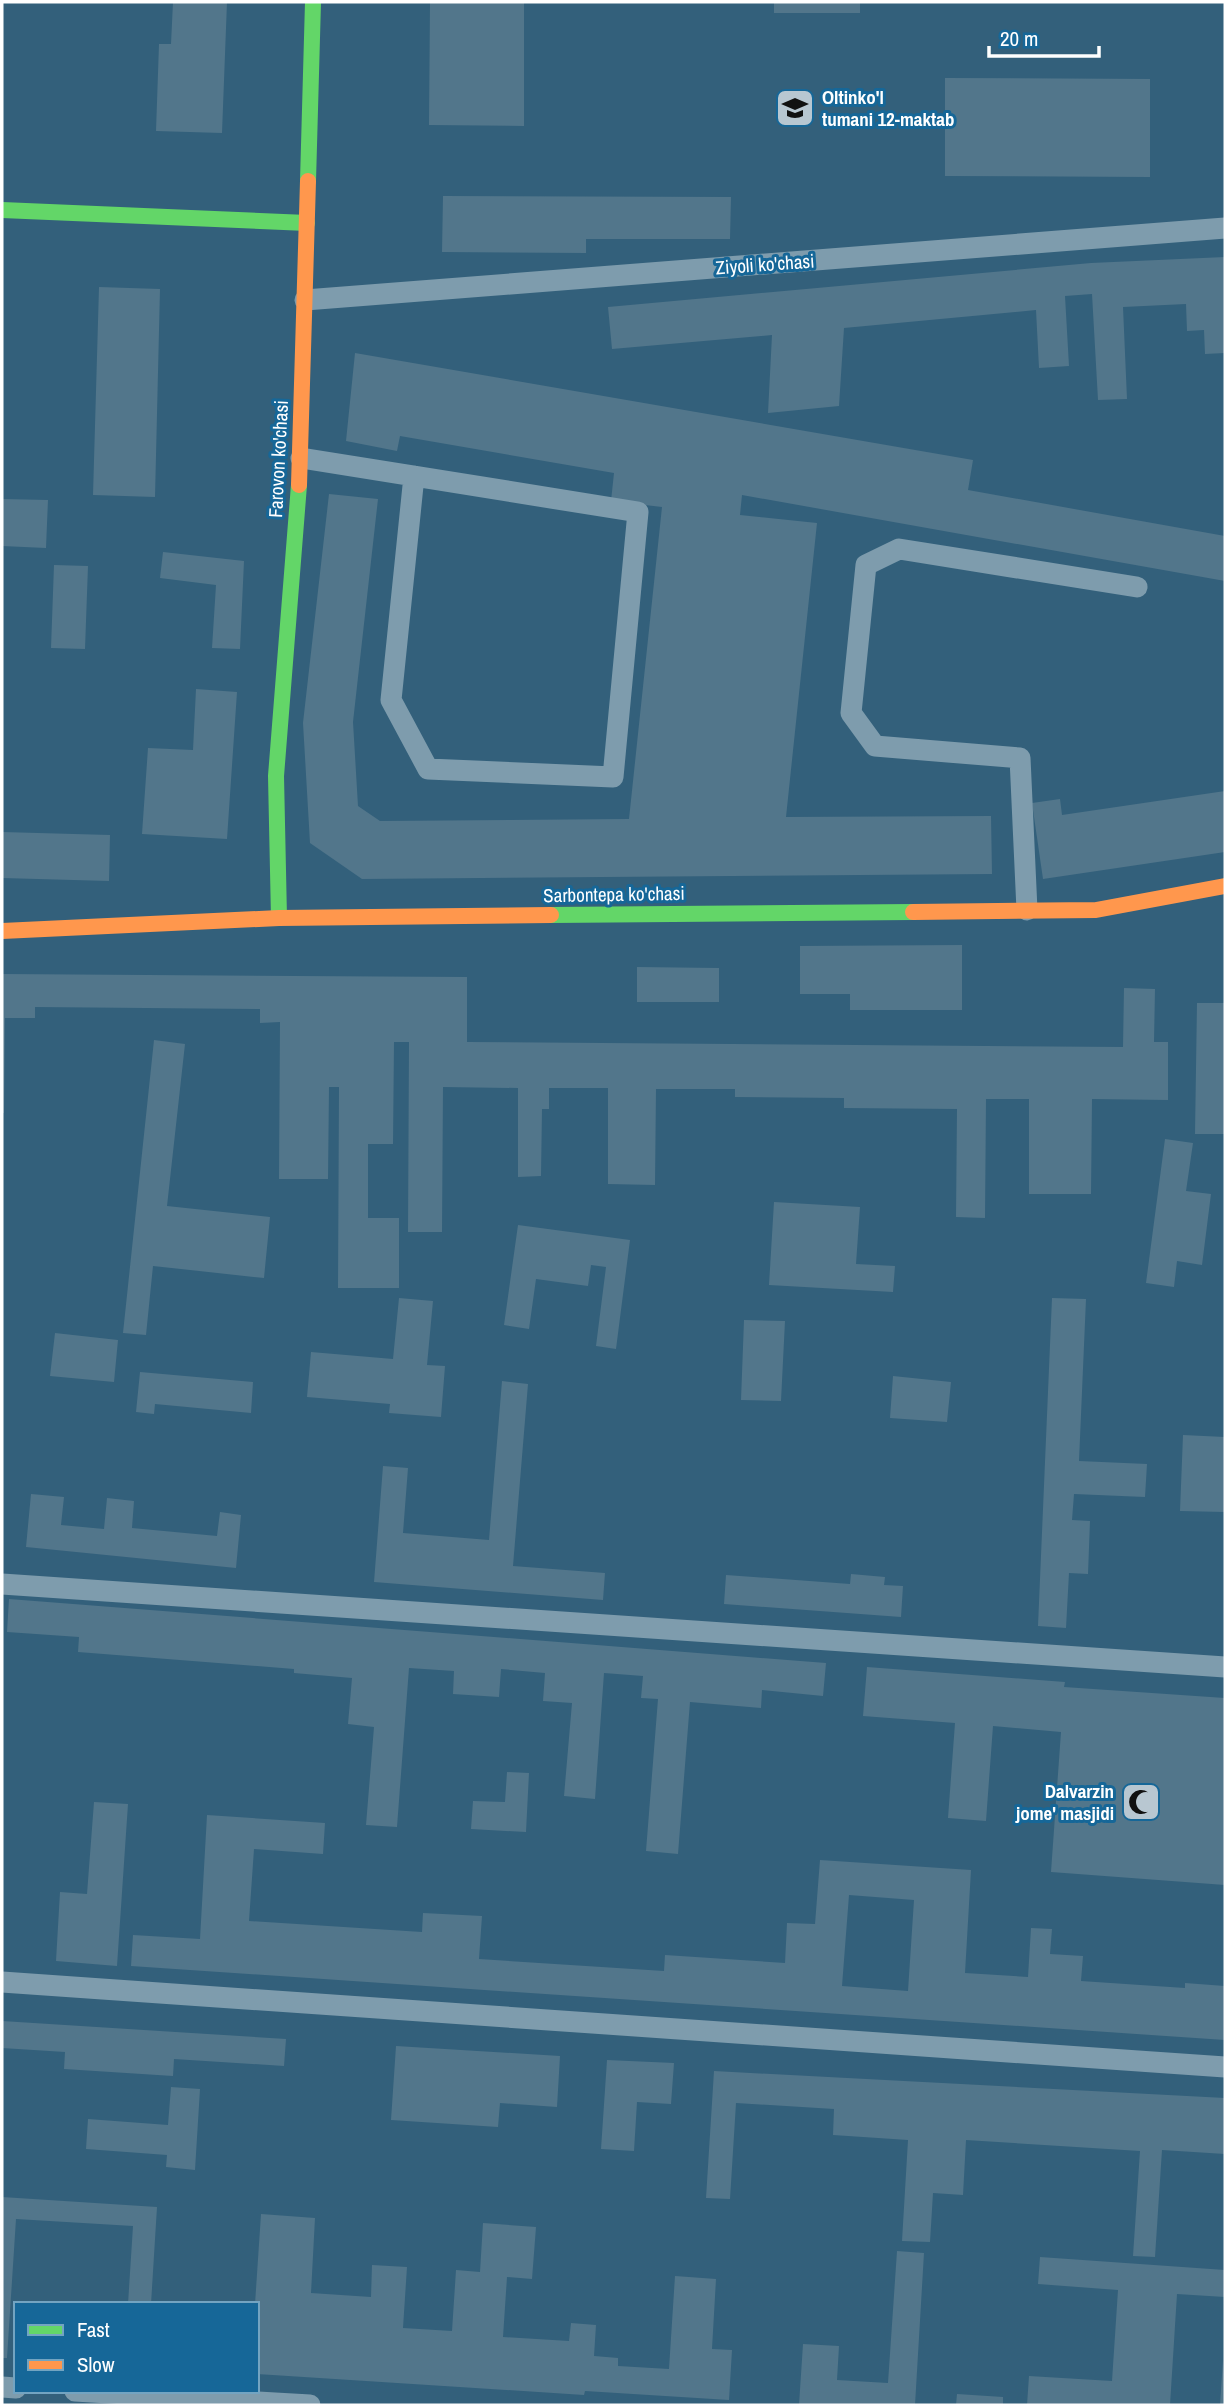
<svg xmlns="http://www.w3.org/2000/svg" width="1227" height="2407" viewBox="0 0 1227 2407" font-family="'Archivo Narrow',sans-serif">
  <rect width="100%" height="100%" fill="#33607b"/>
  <path fill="#52768b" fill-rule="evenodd" d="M173,2H227L222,133L156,131L159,44H171Z
    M430,2H524V126L429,125Z
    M774,2H860V13H774Z
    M945,78L1150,79V177L945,176Z
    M443,196L731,197L730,239H586V253L442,252Z
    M1225,257V353L1205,354L1204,330L1187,331L1186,304L1123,307L1127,399L1098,400L1092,294L1065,296L1069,366L1039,368L1036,310L844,328L839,406L768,413L772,335L612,349L608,307L1091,263Z
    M99,287L160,289L155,497L93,495Z
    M355,353L973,460L968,490L1225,536V581L742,495L740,515L817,523L786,817L991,816L992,874L362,879L310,843L303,723L329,494L378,499L353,722L358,806L380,821L629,819L662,507L611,501L614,473L400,436L397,451L346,441Z
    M2,499L48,500L46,548L2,546Z
    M163,552L244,561L240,649L212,648L216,585L160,578Z
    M54,565L88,566L85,649L51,648Z
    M196,689L237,692L227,839L142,834L148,748L193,750Z
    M1225,791V852L1043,879L1032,803L1060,799L1062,815Z
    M2,832L110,835L109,881L2,878Z
    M962,945V1010H850V994H800V946Z
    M637,967L719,968V1002H637Z
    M2,974L467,977V1042L1123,1047L1124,988L1155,989L1154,1042H1168V1100L1092,1099L1091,1194H1029V1099H986L985,1218L956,1217L957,1109L844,1108V1098L735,1097V1089H656L655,1185L608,1184V1088H549V1109H542L541,1176L518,1177V1088L443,1087L442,1232H408L409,1042H394L393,1144H368V1218H399V1288H338L339,1087H329L328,1179H279L280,1022L260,1023V1009L35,1007V1018H5L4,1113H2Z
    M1197,1003H1225V1134H1195Z
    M154,1040L185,1044L167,1206L270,1217L264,1278L153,1266L146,1335L123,1333Z
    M1165,1139L1193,1143L1186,1191L1211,1194L1202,1265L1177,1261L1174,1287L1146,1283Z
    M774,1202L860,1207L856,1264L895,1266L893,1292L769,1285Z
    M518,1225L630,1240L616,1349L596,1346L606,1267L591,1265L588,1286L536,1279L529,1329L504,1325Z
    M399,1298L433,1301L427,1365L445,1366L441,1417L389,1413L390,1404L307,1397L311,1352L393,1359Z
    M1052,1298L1086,1299L1079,1461L1147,1464L1145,1497L1074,1494L1072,1520L1090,1521L1088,1574L1069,1573L1066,1628L1038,1626Z
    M744,1320L785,1321L781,1401L741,1400Z
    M55,1333L118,1340L114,1382L50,1376Z
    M140,1372L253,1382L251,1413L155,1404L154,1414L136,1412Z
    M893,1376L951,1382L947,1422L890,1418Z
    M502,1381L528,1384L513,1566L605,1573L603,1600L374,1582L383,1466L408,1468L403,1533L489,1540Z
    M1183,1435L1225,1437V1512L1180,1511Z
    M31,1494L64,1497L61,1525L104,1529L107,1498L134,1501L132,1528L217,1536L220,1512L241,1515L236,1568L26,1547Z
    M851,1574L885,1577L884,1585L903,1586L901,1617L724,1604L726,1575L850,1584Z
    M9,1599L826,1663L823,1696L762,1690L761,1708L690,1702L678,1854L646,1851L658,1699L641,1698L643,1676L604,1673L595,1799L564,1796L572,1703L543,1701L545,1673L501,1669L499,1697L453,1694L454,1671L409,1668L397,1827L366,1825L374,1727L348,1724L352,1678L294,1673V1669L78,1652L79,1637L7,1632Z
    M867,1667L1065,1682L1064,1687L1225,1698V1885L1051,1872L1061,1732L993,1726L986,1821L948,1818L955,1723L863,1716Z
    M507,1772L529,1773L526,1832L471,1829L473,1801L505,1802Z
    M94,1802L128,1804L117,1966L56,1961L60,1892L87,1894Z
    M207,1815L325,1823L323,1854L254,1849L249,1921L422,1932L423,1913L482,1916L479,1959L664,1971L665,1955L785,1963L787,1923L815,1924L820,1860L971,1870L965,1973L1028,1977L1031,1928L1052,1929L1050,1954L1083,1956L1081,1981L1185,1988V1983L1225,1986V2040L131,1966L133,1935L200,1939ZM849,1895L914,1900L908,1991L842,1986Z
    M2,2021L286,2039L284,2066L174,2059L173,2076L64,2069L65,2052L2,2048Z
    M396,2046L560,2056L557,2107L500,2103L498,2127L391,2120Z
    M607,2060L674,2063L671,2104L637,2102L634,2151L601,2149Z
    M714,2071L1225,2098V2154L1162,2150L1155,2257L1133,2256L1140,2151L966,2140L963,2195L933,2193L930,2242L902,2241L908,2140L833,2135L834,2109L736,2103L730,2199L706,2198Z
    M171,2087L200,2089L195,2170L166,2167L167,2155L86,2149L88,2119L168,2125Z
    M2,2197L157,2207L151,2304H128L133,2226L16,2219L7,2358H2Z
    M261,2214L315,2218L311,2293L371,2297L372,2265L407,2267L403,2328L452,2331L456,2270L480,2272L483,2223L536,2227L532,2279L507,2277L503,2337L569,2341L571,2323L596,2325L594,2356L618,2358V2366L669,2369L675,2276L716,2279L712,2349L732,2350L729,2400L585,2391L584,2395L257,2374L255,2304Z
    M897,2251L924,2253L915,2405H799L803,2344L839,2346L837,2380L888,2383Z
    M1040,2257L1225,2270V2297L1177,2294L1170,2405H1027L1029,2376L1112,2381L1118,2290L1038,2284Z
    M1223,2360L1225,2405H1220Z
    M957,2394L1003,2397V2405H956Z"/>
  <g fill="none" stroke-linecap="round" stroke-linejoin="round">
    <path stroke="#7e9cad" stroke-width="21" d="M305,300L1225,228
      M301,458L638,512L613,777L428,769L391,700L414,476
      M1027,910L1020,758L875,746L851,713L866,565L899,549L1137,587
      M2,1584L1225,1667
      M2,1982L1225,2067
      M2,2387L16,2388
      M75,2391L310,2405"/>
    <path stroke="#63d668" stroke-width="16" d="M308,181L313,2
      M2,210L307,223
      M551,915L913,912
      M279,918L276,776L299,485"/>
    <path stroke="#ff974d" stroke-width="16" d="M299,485L308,181
      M913,912L1096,910L1225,886
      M2,931L279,918L551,915"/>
  </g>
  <defs>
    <symbol id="school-square" viewBox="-11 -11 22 22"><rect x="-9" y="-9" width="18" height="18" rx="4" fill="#b8c7d1" stroke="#166798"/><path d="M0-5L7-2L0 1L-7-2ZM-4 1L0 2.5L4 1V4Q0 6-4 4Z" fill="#111"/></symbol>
    <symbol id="mosque-square" viewBox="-11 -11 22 22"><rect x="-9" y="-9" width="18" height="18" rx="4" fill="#b8c7d1" stroke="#166798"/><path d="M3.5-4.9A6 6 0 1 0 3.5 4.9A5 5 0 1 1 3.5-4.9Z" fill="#111"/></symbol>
  </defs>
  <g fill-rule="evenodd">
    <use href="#school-square" x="773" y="86" width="44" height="44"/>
    <use href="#mosque-square" x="1119" y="1780" width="44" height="44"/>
  </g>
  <g text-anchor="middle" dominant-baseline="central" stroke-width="6" stroke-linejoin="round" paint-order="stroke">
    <g font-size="19" font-weight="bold" fill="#fff" stroke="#166798" text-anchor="start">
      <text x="822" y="97">Oltinko'l<tspan x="822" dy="22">tumani 12-maktab</tspan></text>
      <text x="1114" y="1791" text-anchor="end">Dalvarzin<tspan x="1114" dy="22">jome' masjidi</tspan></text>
    </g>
    <g font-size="19" fill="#fff" stroke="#166798">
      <text transform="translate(765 264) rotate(-4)">Ziyoli ko'chasi</text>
      <text transform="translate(278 459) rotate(-87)">Farovon ko'chasi</text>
      <text transform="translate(614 894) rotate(-1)">Sarbontepa ko'chasi</text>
    </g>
  </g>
  <rect width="1227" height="2407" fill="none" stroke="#ffffff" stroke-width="7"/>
  <rect x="14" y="2302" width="245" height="91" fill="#166798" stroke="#73a4c1" stroke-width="2"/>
  <rect x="28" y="2325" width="35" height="10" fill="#63d668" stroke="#73a4c1" stroke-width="2"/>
  <text x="77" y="2337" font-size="21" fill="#ffffff">Fast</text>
  <rect x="28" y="2360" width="35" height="10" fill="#ff974d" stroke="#73a4c1" stroke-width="2"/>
  <text x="77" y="2372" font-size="21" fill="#ffffff">Slow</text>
  <path d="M989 46v10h110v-10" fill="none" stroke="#ffffff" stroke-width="3.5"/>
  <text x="1000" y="46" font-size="21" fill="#ffffff" stroke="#166798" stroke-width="5" paint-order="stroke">20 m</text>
</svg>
